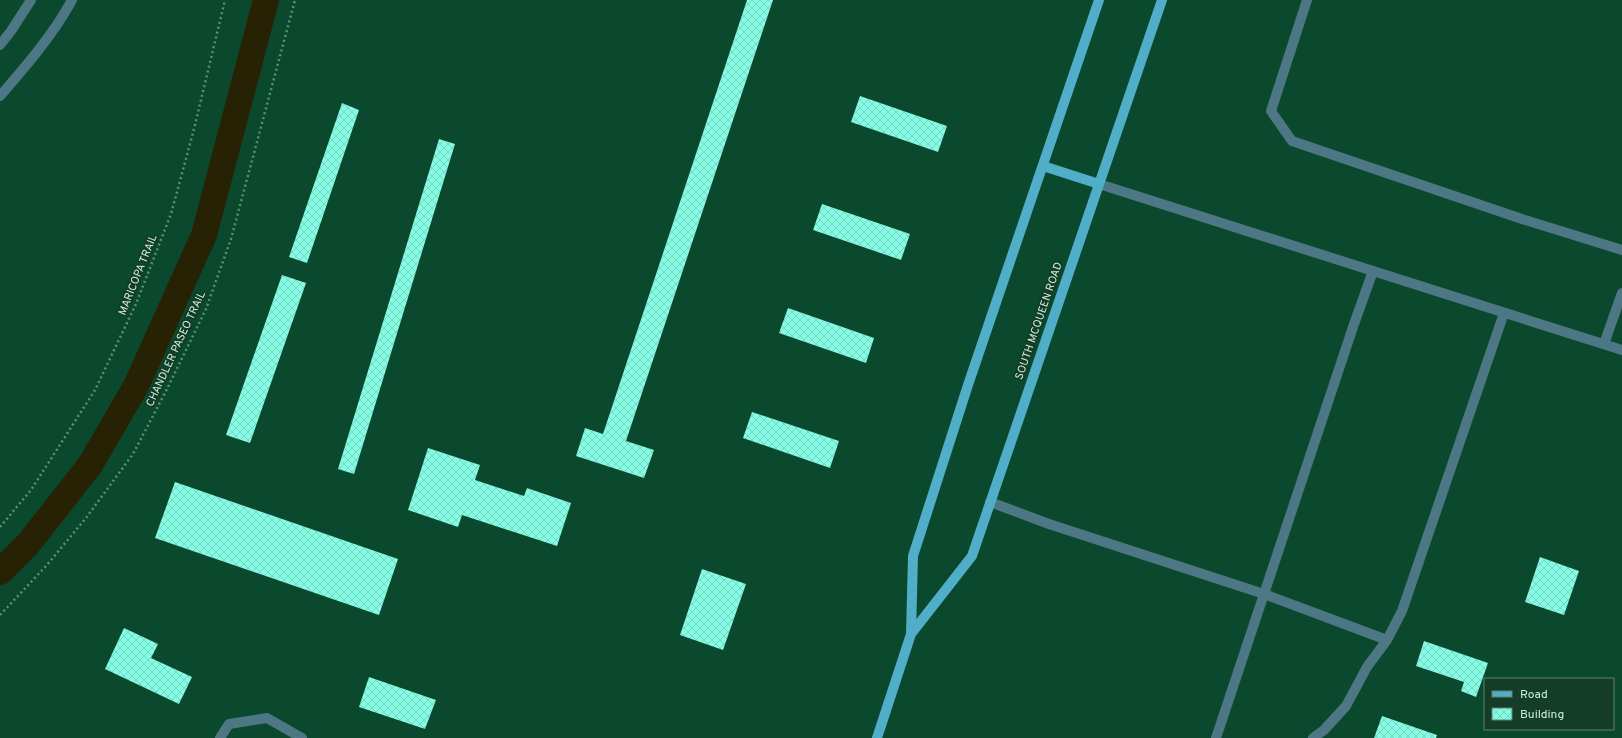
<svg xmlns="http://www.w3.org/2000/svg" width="1622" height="738" viewBox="0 0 1622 738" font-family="Overpass,sans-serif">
  <defs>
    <pattern id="building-cross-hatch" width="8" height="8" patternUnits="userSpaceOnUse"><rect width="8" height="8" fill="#86fbe3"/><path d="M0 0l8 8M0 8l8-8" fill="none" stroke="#77d7c3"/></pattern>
  </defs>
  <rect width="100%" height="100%" fill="#0b492e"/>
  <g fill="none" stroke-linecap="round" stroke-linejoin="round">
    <path stroke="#282205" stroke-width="26" d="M0,572L28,544L90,465L136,386L204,235L266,0"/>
  </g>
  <path fill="url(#building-cross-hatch)" d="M747,0H773L626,441L654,450L644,478L576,456L585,428L603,434Z
    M860,96L947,126L938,152L851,122Z
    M342,103L359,110L307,263L289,257Z
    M439,139L455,144L354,474L338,469Z
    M822,204L910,234L901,260L813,230Z
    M282,275L306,283L250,443L226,435Z
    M788,308L874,338L866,363L779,333Z
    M752,412L839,441L830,468L743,438Z
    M428,448L480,465L475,480L524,496L527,488L571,503L557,546L462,515L458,527L408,510Z
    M175,482L398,559L379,615L155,538Z
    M1540,557L1579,571L1564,615L1525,602Z
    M702,569L746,584L723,650L680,635Z
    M124,628L158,644L151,658L192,677L179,704L105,669Z
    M1424,641L1488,663L1476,697L1461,691L1464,682L1416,666Z
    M369,677L436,700L425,729L359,707Z
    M1382,716L1437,735L1436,738H1374Z"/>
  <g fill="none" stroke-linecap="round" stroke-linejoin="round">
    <path stroke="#5b8f76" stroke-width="2.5" stroke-dasharray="2 3" stroke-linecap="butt" d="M0,527L31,490L95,390L136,304L171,214L194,129L225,0
      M0,615L46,566L86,518L133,454L167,389L206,309L231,239L295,0"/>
    <path stroke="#4d7784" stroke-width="10" d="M1307,0L1271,111L1292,141L1522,219L1622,250
      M0,45L11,31L31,0
      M0,96C26,66 53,35 72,0
      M1099,184L1622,350
      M1604,344L1622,293
      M990,502L1049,524L1264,594L1387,640
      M220,738L229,724L267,718L302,738
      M1216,738L1354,324L1373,271
      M1313,738L1324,730L1346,706L1367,667L1387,640L1402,611L1504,313"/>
    <path stroke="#50aec8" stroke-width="10" d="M1043,166L1099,184
      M911,634L972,556L1162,0
      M877,738L911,634L913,556L968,385L1099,0"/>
  </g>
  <g text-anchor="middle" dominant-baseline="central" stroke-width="4" stroke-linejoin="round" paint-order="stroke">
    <g font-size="11" fill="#ccf1da" stroke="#143c28">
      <text transform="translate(138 275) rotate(-68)">MARICOPA TRAIL</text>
      <text transform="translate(1039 321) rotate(-71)">SOUTH MCQUEEN ROAD</text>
      <text transform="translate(176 349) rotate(-65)">CHANDLER PASEO TRAIL</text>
    </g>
  </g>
  <rect x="1484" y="678" width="130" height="52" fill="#143c28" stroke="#5e846f"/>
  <rect x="1492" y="691" width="20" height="6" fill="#50aec8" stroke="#5e846f"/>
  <text x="1520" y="698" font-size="12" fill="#ccf1da">Road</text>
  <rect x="1492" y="708" width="20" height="12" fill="url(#building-cross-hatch)" stroke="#5e846f"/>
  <text x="1520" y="718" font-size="12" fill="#ccf1da">Building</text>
</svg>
